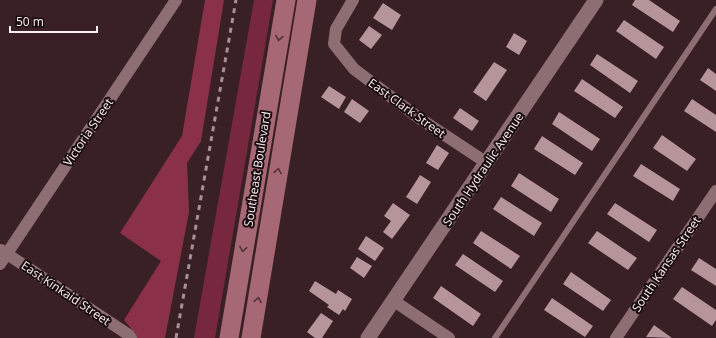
<svg xmlns="http://www.w3.org/2000/svg" width="716" height="338" viewBox="0 0 716 338" font-family="'Open Sans',sans-serif">
  <rect width="100%" height="100%" fill="#392025"/>
  <path fill="#78283e" d="M254,0H273L215,338H194Z"/>
  <path fill="#8a3149" d="M205,0H224L201,141L187,163L189,212L165,338H137L135,333L124,320L161,261L120,233L182,136Z"/>
  <path fill="#b5949a" d="M635,0H649L680,21L673,32L632,5Z
    M383,3L401,15L392,30L373,18Z
    M624,20L664,47L656,59L616,31Z
    M369,26L382,35L371,49L359,40Z
    M514,33L527,41L519,55L506,47Z
    M597,54L638,81L630,93L590,65Z
    M494,62L507,70L486,101L473,92Z
    M708,68L716,74V91L700,80Z
    M582,79L623,107L615,118L574,91Z
    M329,86L346,97L339,109L321,97Z
    M352,99L369,111L360,123L344,112Z
    M692,99L716,115V132L684,111Z
    M460,108L479,121L472,131L453,118Z
    M559,112L600,139L592,151L552,124Z
    M662,135L696,159L687,171L653,148Z
    M542,136L583,163L575,175L534,149Z
    M437,145L449,153L438,170L426,163Z
    M641,164L680,189L673,201L633,176Z
    M519,173L559,199L551,212L511,186Z
    M420,175L431,182L417,204L406,197Z
    M501,197L542,223L534,236L493,209Z
    M393,203L410,215L392,239L383,232L391,221L384,216Z
    M615,203L657,230L649,242L607,214Z
    M481,231L520,256L511,269L473,243Z
    M597,231L637,258L628,270L588,243Z
    M366,236L384,248L375,261L358,249Z
    M463,254L503,281L495,292L455,265Z
    M357,257L372,266L364,278L350,268Z
    M699,258L716,269V286L691,270Z
    M571,272L611,300L603,311L563,284Z
    M315,281L336,294L338,290L352,299L345,311L343,309L339,315L327,307L329,305L309,291Z
    M441,286L481,314L473,326L433,298Z
    M682,287L716,310V320L712,326L673,299Z
    M552,298L593,326L585,337L544,310Z
    M321,313L333,321L322,338H315L307,332Z
    M654,325L672,338L646,337Z"/>
  <g fill="none" stroke-linecap="round" stroke-linejoin="round">
    <path stroke="#8d6e73" stroke-width="6" d="M495,338L716,9"/>
    <path stroke="#8d6e73" stroke-width="12" d="M353,0L336,29L334,44L354,69L419,118L487,163
      M1,250L129,335L131,338
      M0,264L176,0
      M394,301L449,338
      M616,338L716,191"/>
    <path stroke="#8d6e73" stroke-width="15" d="M368,338L596,0"/>
    <path stroke="#a76875" stroke-width="19" d="M229,338L286,0
      M251,338L307,0"/>
    <path stroke="#a59195" stroke-width="3" stroke-dasharray="5 5" stroke-linecap="butt" d="M176,338L236,0"/>
  </g>
  <defs><path id="oneway-chevron" d="M-2-3.5L2.5 0L-2 3.5" fill="none" stroke-width="1.6" stroke-linecap="round" stroke-linejoin="round"/></defs>
  <g stroke="#523138">
    <use href="#oneway-chevron" transform="translate(279 38) rotate(100)"/>
    <use href="#oneway-chevron" transform="translate(278 171) rotate(-81)"/>
    <use href="#oneway-chevron" transform="translate(243 249) rotate(99)"/>
    <use href="#oneway-chevron" transform="translate(258 300) rotate(-81)"/>
  </g>
  <g text-anchor="middle" dominant-baseline="central" stroke-width="4" stroke-linejoin="round" paint-order="stroke">
    <g font-size="12" fill="#feeff2" stroke="#190d10">
      <text transform="translate(407 108) rotate(36)">East Clark Street</text>
      <text transform="translate(88 132) rotate(-56)">Victoria Street</text>
      <text transform="translate(257 169) rotate(-81)">Southeast Boulevard</text>
      <text transform="translate(483 169) rotate(-56)">South Hydraulic Avenue</text>
      <text transform="translate(666 264) rotate(-56)">South Kansas Street</text>
      <text transform="translate(66 293) rotate(34)">East Kinkaid Street</text>
    </g>
  </g>
  <path d="M10 26v6h87v-6" fill="none" stroke="#feeff2" stroke-width="2"/>
  <text x="16" y="26" font-size="12" fill="#feeff2" stroke="#190d10" stroke-width="3" paint-order="stroke">50 m</text>
</svg>
